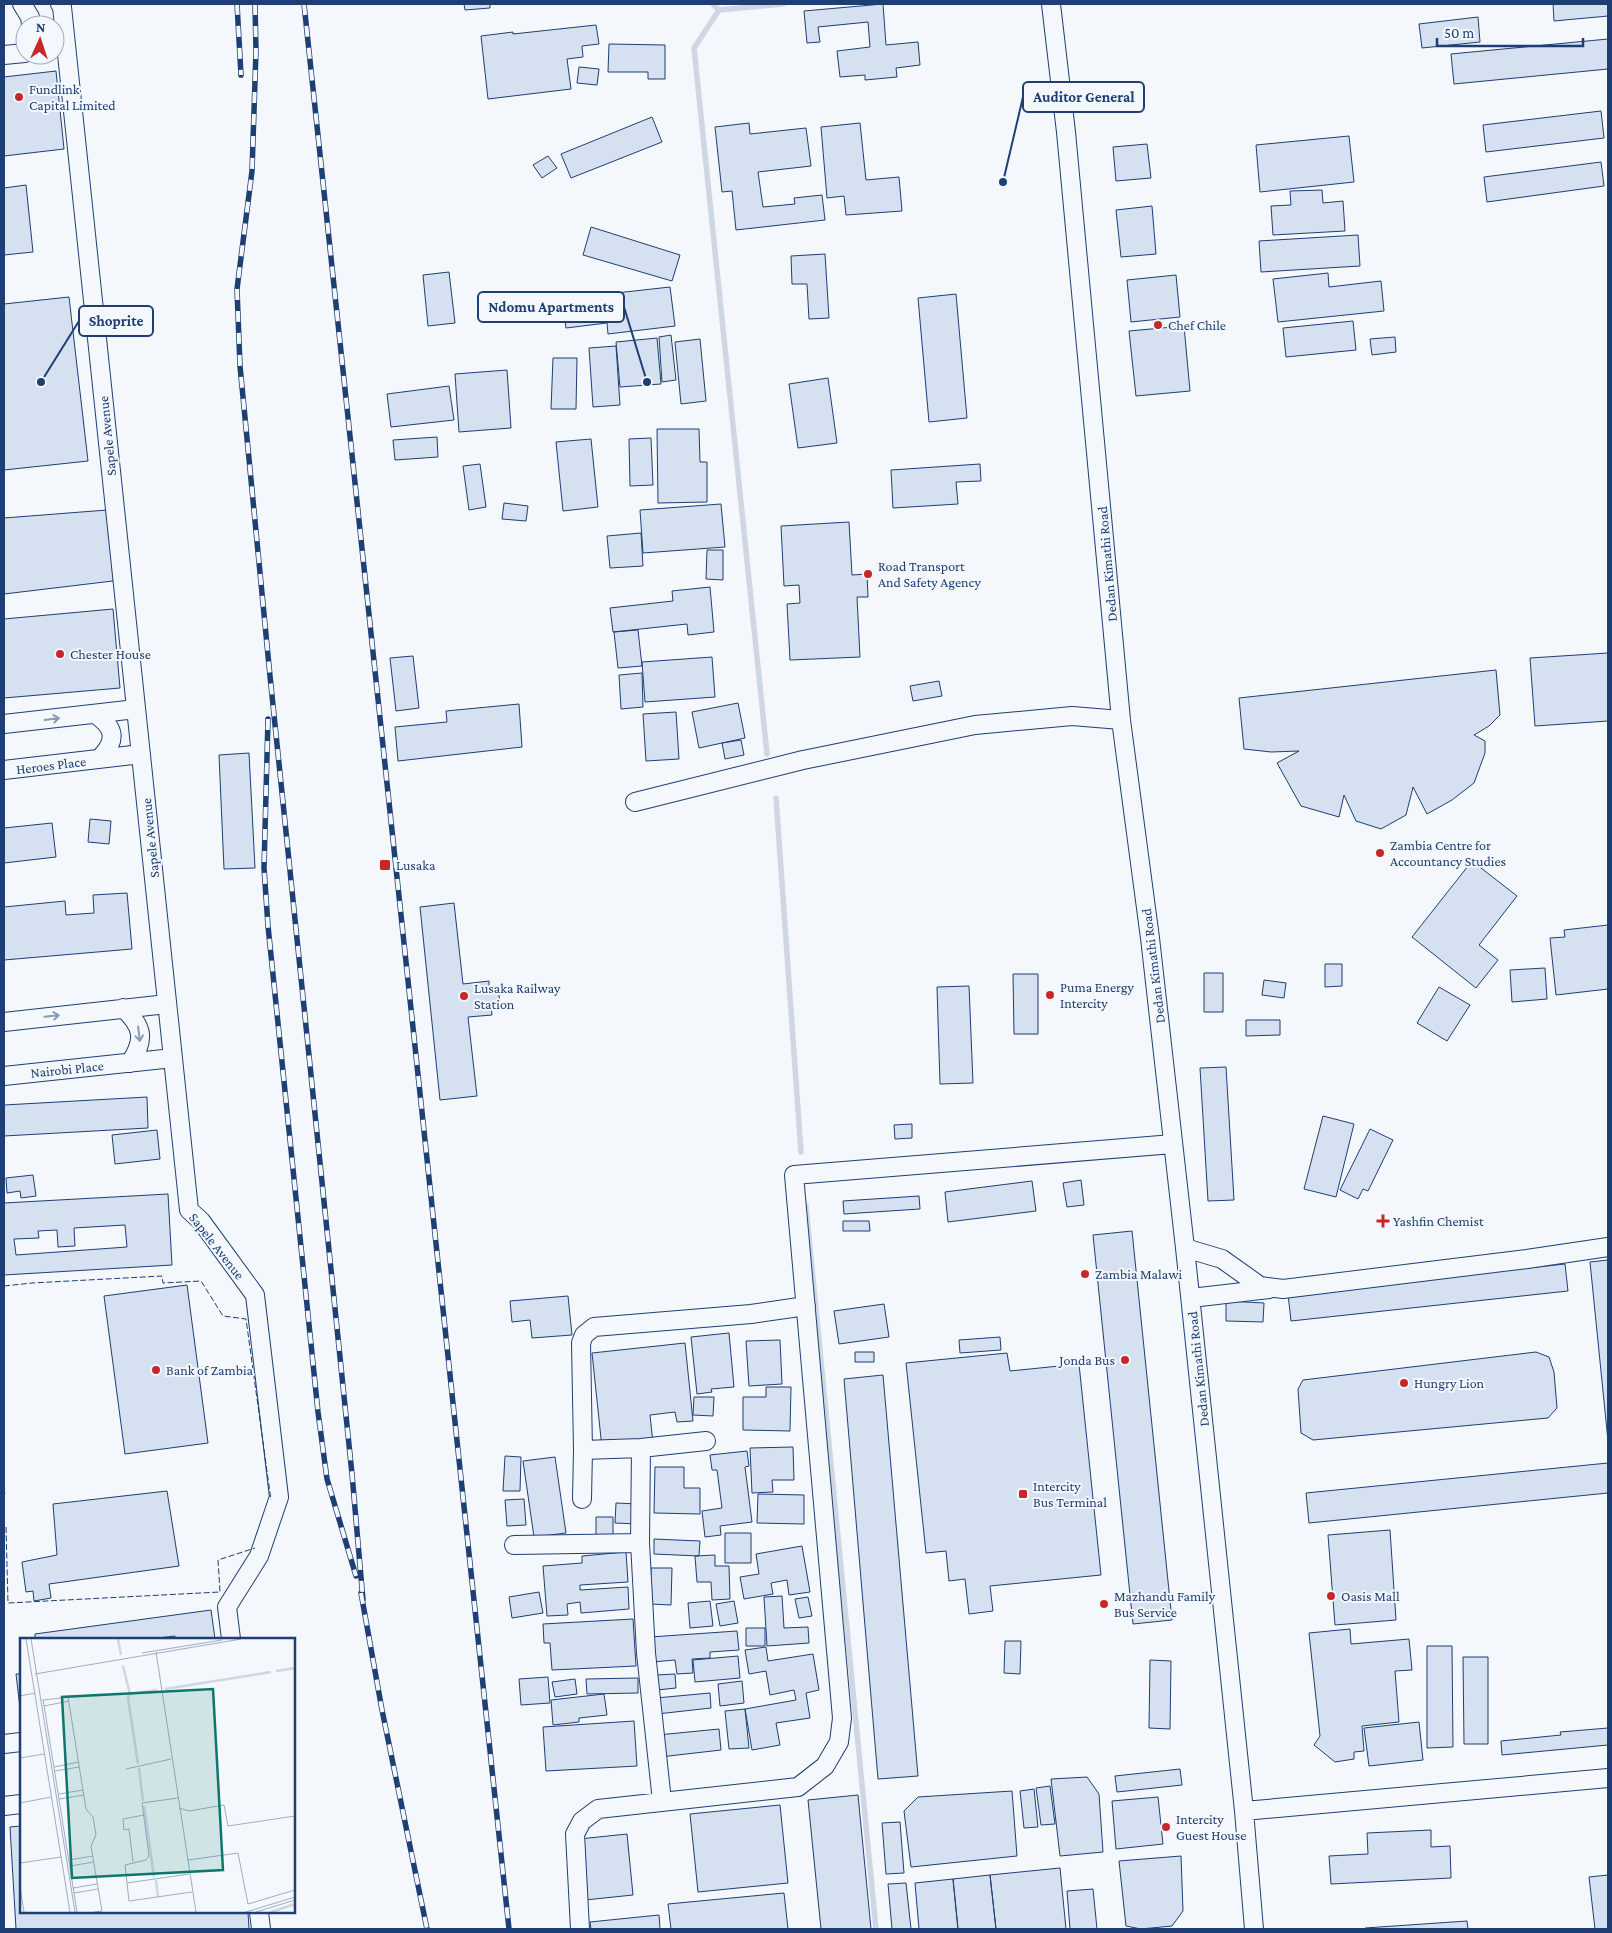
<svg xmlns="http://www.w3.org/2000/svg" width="1612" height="1933" viewBox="0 0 1612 1933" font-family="'Crimson Pro',serif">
  <rect width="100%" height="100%" fill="#f4f7fb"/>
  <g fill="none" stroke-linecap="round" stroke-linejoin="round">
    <path stroke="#cfd7e4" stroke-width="5.5" d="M713,4L719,10L694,48L767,754
      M719,10L783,4
      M776,798L801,1152
      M806,1206L876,1929"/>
  </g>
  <path fill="#d5e0f0" stroke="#1d3f73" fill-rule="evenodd" d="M464,4H490V8L465,10Z
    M883,4L886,45L918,42L920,65L896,68L897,77L865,80V75L840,77L837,51L870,47L868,22L818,27L820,42L807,43L804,11Z
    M1553,4H1608V16L1554,21Z
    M1478,17L1480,42L1422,48L1419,24Z
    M596,25L599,44L582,46L583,57L567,59L571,89L488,99L481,36L513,32V34Z
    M1608,39V69L1454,84L1451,54Z
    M609,44L665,45V79H648V72H608Z
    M579,67L599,69L597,85L577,83Z
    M56,71L64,149L4,156V77Z
    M1601,111L1604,138L1486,152L1483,125Z
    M652,117L662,142L571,178L561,154Z
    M749,123L750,134L806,128L811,166L758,172L763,207L795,204L794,198L822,195L825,220L736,230L732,191L722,192L715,127Z
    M860,123L866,180L899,177L902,211L846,215L844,196L827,198L821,127Z
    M1349,136L1354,182L1260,192L1256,145Z
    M1147,144L1151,178L1116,181L1113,147Z
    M548,156L557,168L542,178L533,165Z
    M1601,162L1604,186L1487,202L1484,177Z
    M26,185L33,252L4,255V188Z
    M1322,190L1323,203L1343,201L1345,231L1273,235L1271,206L1291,205L1290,191Z
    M1152,206L1156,254L1121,257L1116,210Z
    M591,227L680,255L672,281L583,255Z
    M1358,235L1360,266L1261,272L1259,241Z
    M825,254L829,318L809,319L807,284H792L791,256Z
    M449,272L455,323L428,326L423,275Z
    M1328,273L1329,287L1381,281L1384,311L1278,322L1273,279Z
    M1176,275L1180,317L1131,322L1127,280Z
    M670,287L675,326L608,334L607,323L566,328L562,299Z
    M956,294L967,418L929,422L918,298Z
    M69,297L88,461L4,470V304Z
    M1353,321L1356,350L1286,357L1283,328Z
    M1184,326L1190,391L1136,396L1129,331Z
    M671,335L676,380L662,382L659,337Z
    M1395,337L1396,352L1372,355L1370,339Z
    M657,338L661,384L620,387L616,342Z
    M700,339L706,401L681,404L675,342Z
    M616,346L620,405L593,407L589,348Z
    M553,358H577L576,409H551Z
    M507,370L511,428L459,432L455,374Z
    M828,378L837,443L798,448L789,384Z
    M449,386L454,420L391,427L387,394Z
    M657,429H699L700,462H707V502L658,503Z
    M437,437L438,457L395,460L393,440Z
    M651,438L653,485L630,486L629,439Z
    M591,439L598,507L563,511L556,442Z
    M480,464L486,507L469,510L463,466Z
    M980,464L981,481L956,482L958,504L893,508L891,470Z
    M504,503L528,506L526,521L502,519Z
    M721,504L725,547L643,553L640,510Z
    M107,510L121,580L4,594V518Z
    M849,522L852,575L867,574L868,597H857L860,657L790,660L787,604L800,603L799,585L784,586L781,526Z
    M641,533L643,566L610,568L607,536Z
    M707,550H723V580L706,579Z
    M710,587L714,632L688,635L687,624L613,632L610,608L673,601L672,591Z
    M113,609L120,688L4,698V619Z
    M638,630L642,666L618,668L614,632Z
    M1608,653V721L1535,726L1530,658Z
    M413,656L419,708L396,711L390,658Z
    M712,657L715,697L645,702L642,662Z
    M1496,670L1500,715L1489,726L1474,735L1485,741V753L1474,783L1452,800L1427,814L1413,787L1406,815L1381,829L1356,821L1344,795L1339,817L1301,806L1277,763L1299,751L1271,752L1244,749L1239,698Z
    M642,673L643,707L621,709L619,675Z
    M939,681L942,696L913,701L910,686Z
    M738,703L745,738L699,748L692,712Z
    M519,704L522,747L398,761L395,727L447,722L446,711Z
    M676,712L679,759L646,761L643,714Z
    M741,740L744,755L725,759L722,743Z
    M249,753L255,868L224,869L219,755Z
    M90,819L111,821L109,844L88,842Z
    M52,823L56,857L4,863V828Z
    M1472,861L1517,896L1479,945L1498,960L1476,988L1412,937Z
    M127,893L132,949L4,960V907L65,901L66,915L94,913L93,895Z
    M454,903L463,984L489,981V988L498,987L500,1004L491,1005L492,1015L468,1017L477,1096L440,1100L420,907Z
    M1608,925V989L1556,995L1550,938L1565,937L1564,930Z
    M1325,964H1342V986L1325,987Z
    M1545,968L1547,999L1512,1002L1510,970Z
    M1204,973H1223V1012H1204Z
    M1013,974H1038V1034H1014Z
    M1264,980L1286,983L1284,998L1262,995Z
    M969,986L973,1083L940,1084L937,987Z
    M1439,987L1470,1005L1447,1041L1417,1023Z
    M1246,1020H1280V1035L1246,1036Z
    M1226,1067L1234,1200L1208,1201L1200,1068Z
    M147,1097L148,1128L4,1136V1105Z
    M1323,1116L1354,1124L1336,1197L1304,1189Z
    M912,1124V1138L895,1139L894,1125Z
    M1370,1129L1393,1140L1368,1191L1363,1189L1358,1199L1340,1190Z
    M157,1130L160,1159L115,1164L112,1135Z
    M33,1175L36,1196L21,1198L20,1191L7,1193L6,1178Z
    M1081,1180L1084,1205L1067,1207L1063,1183Z
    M1032,1181L1036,1211L948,1222L945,1192Z
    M168,1194L172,1265L4,1275V1203ZM125,1225L127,1247L16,1255L14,1239L39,1238L38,1231L57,1230L58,1247L75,1246L74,1228Z
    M919,1196L920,1209L844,1214L843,1201Z
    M843,1221H869L870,1231H843Z
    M1132,1231L1172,1620L1133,1624L1093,1235Z
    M1608,1260V1441L1590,1262Z
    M1565,1264L1568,1291L1291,1321L1288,1294Z
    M187,1285L208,1443L125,1454L104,1296Z
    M568,1296L572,1335L532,1338L530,1320L512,1322L510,1301Z
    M1226,1301L1264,1303L1263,1322L1226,1321Z
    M884,1304L889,1337L839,1344L834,1311Z
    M729,1333L734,1387L711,1389L712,1392L697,1394L691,1337Z
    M1000,1337L1001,1350L960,1353L959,1340Z
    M780,1340L782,1384L749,1386L746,1341Z
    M685,1343L693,1421L677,1422L675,1412L650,1415L653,1443L602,1448L592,1353Z
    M855,1352H874V1362H855Z
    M1536,1352L1549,1357L1554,1372L1557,1408L1548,1418L1313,1440L1301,1433L1298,1389L1303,1380Z
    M1007,1353L1010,1371L1079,1364L1101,1575L990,1586L993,1611L969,1614L965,1579L949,1581L946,1551L926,1553L906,1363Z
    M883,1375L918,1776L878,1779L844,1379Z
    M766,1387H791L790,1431L743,1430V1397H766Z
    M694,1397H714L713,1416L693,1415Z
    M793,1447L794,1480H772L773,1492L752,1493L750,1448Z
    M747,1451L749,1466L745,1467L752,1522L720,1526L721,1535L705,1537L702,1511L722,1508L717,1470H712L710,1455Z
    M505,1456L521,1457L520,1491H503Z
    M555,1457L566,1533L534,1537L523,1461Z
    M1608,1463V1493L1309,1523L1306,1493Z
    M655,1467H684V1488H700V1514L654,1513Z
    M167,1491L179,1566L49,1584L51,1598L34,1601L33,1591L26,1592L22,1562L57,1555L53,1504Z
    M758,1494L804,1495V1524L757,1523Z
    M524,1499L526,1525L507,1526L505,1500Z
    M616,1503L638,1504V1524L615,1523Z
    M596,1517H613V1541H596Z
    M1390,1530L1396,1620L1335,1625L1328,1535Z
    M725,1533H751V1563H725Z
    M654,1539L700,1541L699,1556L654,1554Z
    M802,1546L810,1592L789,1595L787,1580L771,1583L773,1594L744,1599L740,1577L759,1574L756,1554Z
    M626,1552L628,1582L580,1585V1590L628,1587L629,1609L581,1613L580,1602L567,1604L568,1615L547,1616L543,1566L582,1563V1556Z
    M715,1555V1566H729L730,1599L712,1600L711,1582H697L695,1556Z
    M651,1568H672L671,1605L650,1604Z
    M539,1592L543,1613L512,1618L509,1597Z
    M782,1596L784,1628L808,1627L809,1643L767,1646L764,1597Z
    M808,1597L812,1616L799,1618L795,1599Z
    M710,1601L713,1626L690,1628L688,1603Z
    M734,1601L738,1623L720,1626L716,1604Z
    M211,1610L215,1639H175V1636L150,1639H35V1634Z
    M633,1619L636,1666L552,1670L550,1643H544L543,1624Z
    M746,1628H765V1646H746Z
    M1350,1629L1351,1644L1409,1639L1412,1670L1395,1671L1399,1722L1362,1726L1364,1751L1354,1752V1759L1335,1762L1314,1745L1320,1736L1309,1633Z
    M737,1631L739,1650L710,1652V1658L692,1659L693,1673L677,1674L675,1660L652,1662L650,1637Z
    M1005,1641H1021L1020,1674L1004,1673Z
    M1427,1646H1452L1453,1747L1427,1748Z
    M766,1647L768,1661L813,1654L819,1690L806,1693L810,1718L776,1723L780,1745L752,1750L745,1709L796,1700L794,1690L770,1695L766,1671L749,1674L745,1650Z
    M738,1656L740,1678L695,1682L693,1660Z
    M1463,1657H1488V1744H1464Z
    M1150,1660L1171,1661L1170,1729L1149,1728Z
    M16,1674H21V1708H20Z
    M675,1674L676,1688L657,1690L656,1675Z
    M548,1677L550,1703L521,1705L519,1679Z
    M638,1678V1693L587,1694L586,1679Z
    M575,1679L577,1694L555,1697L552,1682Z
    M742,1681L744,1703L720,1706L718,1684Z
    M710,1693L711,1708L657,1714L656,1698Z
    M604,1694L607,1715L579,1718V1722L553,1725L551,1700Z
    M745,1709L749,1748L729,1749L725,1711Z
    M634,1721L637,1766L546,1771L543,1727Z
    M1419,1722L1423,1760L1369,1766L1364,1728Z
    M1608,1728V1745L1502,1755L1501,1741L1561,1735L1560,1732Z
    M719,1729L721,1750L660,1757L658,1735Z
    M1180,1769L1182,1785L1117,1792L1115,1776Z
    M1087,1777L1099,1794L1103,1852L1060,1856L1051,1779Z
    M1050,1786L1055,1824L1041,1825L1036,1788Z
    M1034,1789L1038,1827L1024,1828L1020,1791Z
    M1012,1791L1017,1856L911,1867L904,1811L918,1797Z
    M858,1795L871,1929H821L808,1800Z
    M1158,1797L1163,1844L1116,1849L1112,1801Z
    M780,1805L788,1883L698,1892L690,1814Z
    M900,1822L904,1873L886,1874L882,1823Z
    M21,1826V1912H248L249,1929H16L10,1827Z
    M1431,1830V1847L1450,1846L1451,1878L1331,1884L1329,1856L1368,1854L1367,1833Z
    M627,1834L633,1895L585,1900L579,1839Z
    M1181,1856L1183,1911L1172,1926L1141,1929L1126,1926L1119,1861Z
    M1060,1868L1066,1929H996L990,1875Z
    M990,1875L996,1929H958L953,1879Z
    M1608,1875V1929H1595L1589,1877Z
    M953,1879L958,1929H919L915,1883Z
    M906,1883L911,1929H892L888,1884Z
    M1093,1889L1097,1929H1070L1067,1891Z
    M784,1893L788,1929H671L668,1904Z
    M659,1915L660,1929H591L590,1922Z
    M1467,1921L1468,1929H1365V1928Z"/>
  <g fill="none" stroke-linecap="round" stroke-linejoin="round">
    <defs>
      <path id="minor" d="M22,4L30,17L31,25
        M60,4L62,7L189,1210L201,1221L255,1295L279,1497L259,1556L227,1607L231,1639
        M1051,4L1066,132L1121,720L1150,938L1185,1248L1244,1811L1254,1929
        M4,55L25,53
        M95,714C116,728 117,741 99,759
        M4,724L136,709
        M4,770L141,754
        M635,802L803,760L975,725L1072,716L1121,720
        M123,1008C144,1027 145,1040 130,1063
        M4,1022L167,1004
        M4,1076L173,1058
        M1185,1248L1222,1259L1260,1286L1283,1289L1527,1259L1608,1247
        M1191,1298L1269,1289
        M641,1448L706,1441
        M582,1499L583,1450
        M514,1545L640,1543
        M4,1744L21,1742
        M662,1801L646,1653L640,1543L641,1448L583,1450L581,1343L584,1335L594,1327L751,1314L806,1306
        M4,1806L21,1804
        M1244,1811L1608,1778
        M259,1912L261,1929
        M580,1929L575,1834L582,1821L598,1809L798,1787L825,1766L839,1742L842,1718L794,1175L1173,1144"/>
    </defs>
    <use href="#minor" stroke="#1d3f73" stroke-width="20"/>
    <use href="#minor" stroke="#f4f7fb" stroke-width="18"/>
    <defs>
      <path id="rail" d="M237,4L241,75
        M255,4L256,51L252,171L237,289L240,366L270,676L352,1474L363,1600
        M304,4L509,1929
        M268,719L264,868L268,926L318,1412L327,1479L356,1576
        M361,1593L382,1710L427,1929"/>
    </defs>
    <use href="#rail" stroke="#1d3f73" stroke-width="5.5"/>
    <use href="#rail" stroke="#f4f7fb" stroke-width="4" stroke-dasharray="11" stroke-linecap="butt"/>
    <path stroke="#1d3f73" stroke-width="1" stroke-dasharray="6 2.5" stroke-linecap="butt" d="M4,1286L32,1283L162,1276L163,1283L201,1281L223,1316L246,1319L271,1500
      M4,1488L5,1495
      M6,1527L8,1603L220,1592L218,1560L255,1548"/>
  </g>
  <defs><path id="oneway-shaft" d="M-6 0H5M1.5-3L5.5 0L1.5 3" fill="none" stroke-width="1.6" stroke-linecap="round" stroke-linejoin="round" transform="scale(1.25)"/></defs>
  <g stroke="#889bb7">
    <use href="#oneway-shaft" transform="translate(52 719) rotate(-7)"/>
    <use href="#oneway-shaft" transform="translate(52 1016) rotate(-6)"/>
    <use href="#oneway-shaft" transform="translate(139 1034) rotate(83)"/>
  </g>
  <g fill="#c62828" stroke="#f4f7fb" stroke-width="2">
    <circle cx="19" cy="97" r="5"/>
    <circle cx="1158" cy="325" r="5"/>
    <circle cx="868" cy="574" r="5"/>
    <circle cx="60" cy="654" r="5"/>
    <circle cx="1380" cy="853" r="5"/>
    <rect x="379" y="859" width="12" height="12" rx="2.5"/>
    <circle cx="1050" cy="995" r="5"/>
    <circle cx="464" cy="996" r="5"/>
    <path d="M1380.5 1213.5h5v5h5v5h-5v5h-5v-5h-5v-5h5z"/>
    <circle cx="1085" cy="1274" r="5"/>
    <circle cx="1125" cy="1360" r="5"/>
    <circle cx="156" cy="1370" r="5"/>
    <circle cx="1404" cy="1383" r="5"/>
    <rect x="1018" y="1489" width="10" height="10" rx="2.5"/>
    <circle cx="1331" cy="1596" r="5"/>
    <circle cx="1104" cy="1604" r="5"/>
    <circle cx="1166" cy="1827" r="5"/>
  </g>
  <g text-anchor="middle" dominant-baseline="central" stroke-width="4" stroke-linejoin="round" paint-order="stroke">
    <g font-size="14" fill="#1d3f73" stroke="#f4f7fb" text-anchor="start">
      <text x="29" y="89">Fundlink<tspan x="29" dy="16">Capital Limited</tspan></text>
      <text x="1168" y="325">Chef Chile</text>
      <text x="878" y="566">Road Transport<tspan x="878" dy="16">And Safety Agency</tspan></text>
      <text x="70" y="654">Chester House</text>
      <text x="1390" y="845">Zambia Centre for<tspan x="1390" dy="16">Accountancy Studies</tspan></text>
      <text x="396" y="865">Lusaka</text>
      <text x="1060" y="987">Puma Energy<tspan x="1060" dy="16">Intercity</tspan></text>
      <text x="474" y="988">Lusaka Railway<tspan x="474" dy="16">Station</tspan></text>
      <text x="1393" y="1221">Yashfin Chemist</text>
      <text x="1095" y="1274">Zambia Malawi</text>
      <text x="1115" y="1360" text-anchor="end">Jonda Bus</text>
      <text x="166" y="1370">Bank of Zambia</text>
      <text x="1414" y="1383">Hungry Lion</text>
      <text x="1033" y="1486">Intercity<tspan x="1033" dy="16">Bus Terminal</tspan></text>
      <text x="1114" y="1596">Mazhandu Family<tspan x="1114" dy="16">Bus Service</tspan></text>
      <text x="1341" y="1596">Oasis Mall</text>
      <text x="1176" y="1819">Intercity<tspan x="1176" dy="16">Guest House</tspan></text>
    </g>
    <g font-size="14" fill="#1d3f73" stroke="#f4f7fb">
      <text transform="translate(107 436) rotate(-96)">Sapele Avenue</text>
      <text transform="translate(1107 564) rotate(-95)">Dedan Kimathi Road</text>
      <text transform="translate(51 765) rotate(-7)">Heroes Place</text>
      <text transform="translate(150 838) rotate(-96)">Sapele Avenue</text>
      <text transform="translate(1153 966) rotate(-97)">Dedan Kimathi Road</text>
      <text transform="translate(67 1069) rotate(-6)">Nairobi Place</text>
      <text transform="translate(217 1246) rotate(52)">Sapele Avenue</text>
      <text transform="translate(1198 1369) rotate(-96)">Dedan Kimathi Road</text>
    </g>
  </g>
  <g transform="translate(20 1638)">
    <rect width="275" height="275" fill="#f4f7fb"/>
    <path fill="none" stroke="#cfd7e4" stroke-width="2.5" d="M98,1L101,17M103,28L110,56L108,60L118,126M256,33L275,30M145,51L251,34M110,56L137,52M119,130L123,163M124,168L134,239M136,242L138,259M251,274L275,266"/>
    <path fill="none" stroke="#9eadc5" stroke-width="1" d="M6,1L50,274M11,1L55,274M136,14L176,274M122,15L202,2M15,36L221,1M0,58L15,55M23,61L57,274M24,62L48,59L66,171L73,179L76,197L71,208L82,273L74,274M24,68L49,63M0,120L24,116M34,129L59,124M106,131L151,121M35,133L59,129M39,156L63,152M158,160L122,165L129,218L126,222L105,227L109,263L172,254M39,161L64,157M0,165L31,159M159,170L169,173L204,167L208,188L275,178M49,222L73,218M168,222L218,215L228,266L275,252M113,224L109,191L104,192L103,181L124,177M0,225L41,219M50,228L74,224M107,245L169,236M0,249L4,274M53,250L77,246M54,255L78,251M226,274L275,259M236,274L275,262"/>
    <path fill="#0f766e" fill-opacity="0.15" stroke="#0f766e" stroke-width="2.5" d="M193,51L203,232L52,240L42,59Z"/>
    <rect width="275" height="275" fill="none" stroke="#1d3f73" stroke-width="2.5"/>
  </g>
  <path fill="none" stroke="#1d3f73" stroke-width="2" d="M1003 182L1023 97M647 382L624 307M41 382L79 321"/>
  <g fill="#1d3f73" stroke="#f4f7fb" stroke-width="2">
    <circle cx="1003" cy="182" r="5"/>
    <circle cx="647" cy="382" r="5"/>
    <circle cx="41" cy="382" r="5"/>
  </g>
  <g fill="#f4f7fb" stroke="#1d3f73" stroke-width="2">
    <rect x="1023" y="82" width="121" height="30" rx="5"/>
    <rect x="478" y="292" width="146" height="30" rx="5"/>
    <rect x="79" y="306" width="74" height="30" rx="5"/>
  </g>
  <g font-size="15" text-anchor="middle" font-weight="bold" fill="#1d3f73">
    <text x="1084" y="102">Auditor General</text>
    <text x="551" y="312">Ndomu Apartments</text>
    <text x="116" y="326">Shoprite</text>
  </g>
  <rect width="1612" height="1933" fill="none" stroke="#1d3f73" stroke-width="10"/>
  <g transform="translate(40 40) rotate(3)"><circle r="24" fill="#f4f7fb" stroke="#9eadc5"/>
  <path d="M0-4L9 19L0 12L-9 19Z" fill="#c62828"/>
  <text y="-8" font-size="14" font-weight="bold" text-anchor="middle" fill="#1d3f73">N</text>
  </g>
  <path d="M1437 38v8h146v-8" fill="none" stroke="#1d3f73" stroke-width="2.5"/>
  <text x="1444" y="38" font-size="15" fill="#1d3f73" stroke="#f4f7fb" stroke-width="4" paint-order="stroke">50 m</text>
</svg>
